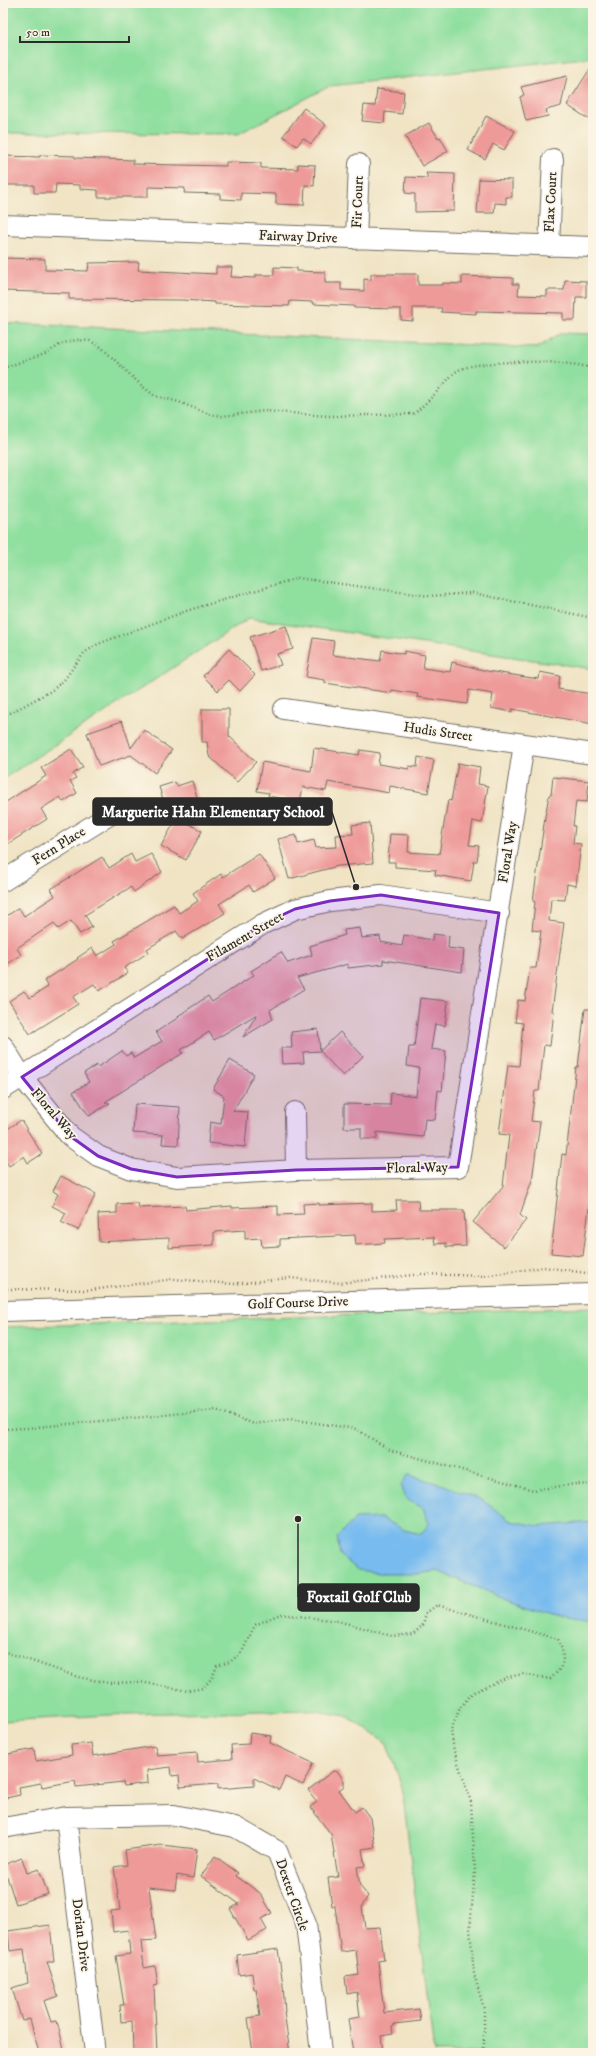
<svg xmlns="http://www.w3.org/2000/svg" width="596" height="2056" viewBox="0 0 596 2056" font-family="'IM FELL DW Pica',serif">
  <rect width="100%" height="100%" fill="#fcf5e5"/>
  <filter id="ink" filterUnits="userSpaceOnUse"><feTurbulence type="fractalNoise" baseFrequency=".025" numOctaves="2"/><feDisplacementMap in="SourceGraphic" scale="8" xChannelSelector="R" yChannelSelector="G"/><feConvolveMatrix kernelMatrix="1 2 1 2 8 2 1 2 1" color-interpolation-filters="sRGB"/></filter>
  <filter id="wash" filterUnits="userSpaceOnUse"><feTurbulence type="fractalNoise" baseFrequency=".012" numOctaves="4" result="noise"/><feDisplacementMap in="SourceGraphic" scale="16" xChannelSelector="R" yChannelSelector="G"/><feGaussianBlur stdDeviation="0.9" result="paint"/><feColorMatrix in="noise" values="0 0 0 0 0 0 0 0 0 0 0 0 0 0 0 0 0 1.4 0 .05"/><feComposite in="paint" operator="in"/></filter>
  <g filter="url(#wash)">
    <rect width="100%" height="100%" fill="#f0e4c5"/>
    <path fill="#8fdf9f" stroke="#5d8565" d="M3,3H593V57L330,86L238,134L3,133Z
      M3,323L537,348L561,333L593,334V669L249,618L3,779Z
      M593,1307V2053H434L402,1787L386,1742L346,1716L310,1710L129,1714L3,1721V1327Z"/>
    <path fill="#78bbee" stroke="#52738c" d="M408,1475L444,1485L482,1500L511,1521L539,1526L593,1522V1622L558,1617L507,1600L437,1571L417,1574H386L358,1570L340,1555L337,1537L355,1519L382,1518L404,1530L421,1534L429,1524L423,1508L406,1499L401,1485Z"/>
    <g id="blocks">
      <path fill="#ee9a99" d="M593,64V122L567,105Z
        M567,76L561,106L546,110L548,116L526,121L520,97L524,95L521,87Z
        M377,89L404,92L402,114L385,112L384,123L362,121L364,105L375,106Z
        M304,108L326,125L311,144L303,138L297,146L283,136Z
        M486,116L515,131L504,150L493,144L485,159L468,150Z
        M429,123L438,138L440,137L448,151L422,166L405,136Z
        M40,155L75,156V158L133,160V164L226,166V162L261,163V168L298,169V164L315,165L314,186L305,185L304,205L276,204V194L241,193V200L220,199V194L184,193L185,188L148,187V197H98V190L80,189V185L56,184L55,193H34V185H3V156L40,157Z
        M426,173L455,174L454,211L415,212V194L405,193L406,177L428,178Z
        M479,179L512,180V197H506V204L495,203L494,213H477Z
        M3,258L45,259V270L88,271L89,263L139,262L138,270L216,274V267H232L231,277L256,278V275H274V267L297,268V271L325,272V283H341V290L364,291V279L371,280V274H418V285H443V283L462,284V276L513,278V284H519L518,295L547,296V290H564L565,280L586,281V297H576L575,320H563V313L476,311V314L441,312L442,308H413V321L401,320V309L354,308V306L313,304V302L290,301L289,306L215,304V302L181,300L69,299V293L3,291Z
        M286,626L293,649L277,654L281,665L261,671L250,637Z
        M313,638L334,641L332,655L380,661L382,650L404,654V651L425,655L423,668L450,672L452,662L487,671L539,679L540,672L560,676L558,689L593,694V724L512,709V712L491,708L493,694L469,690L467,704L417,697L418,694L392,690V693L325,683V680L306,677Z
        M229,649L255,675L240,691L229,680L218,691L203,676Z
        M202,709H229V736L256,762L237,782L209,756L207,742H202Z
        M122,721L131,748L144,730L172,750L155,773L131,755L99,766L87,733Z
        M314,748L359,755L360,750L380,753L378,764L409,769V766L417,767L418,757L434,760L428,793L390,786L389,793L328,782L326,791L303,787L300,802L268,796L269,793L257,791L262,762L311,771Z
        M71,749L83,767L73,774L76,778L70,781L77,793L63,802L60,797L41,809L47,819L3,847V804L46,776L41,768Z
        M458,763L480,767L478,784L488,786L482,823L473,821L469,845L479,846L477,861H474L471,881L435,875L436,870L395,867V862H388L390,834L409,835L408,852L439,854L448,800L451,801Z
        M553,777L589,781L587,802L576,801L573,826H575L573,843L581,844L576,886L567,884L565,900L551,899L549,921L564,923L552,1011H554L550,1046L544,1045L539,1091H535L531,1121L540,1122L532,1180L520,1215L526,1220L504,1247L473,1222L503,1186L509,1135L499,1134L508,1065L519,1066L523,1023L515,1022L518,1000L525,1001L530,968H536L541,931L532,930L535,902L533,901L545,817L549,795H551Z
        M192,781L202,814L182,820L202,831L186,860L161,846L186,802L166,808L159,787L175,782L177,786Z
        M370,823L373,863L338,866L289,879L278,839L296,835L298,844L314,840L316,848L337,847L336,835L353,834L352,825Z
        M131,854L135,862L151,854L162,872L134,892L131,887L85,915L92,927L80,934L71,921L58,929L54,923L17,948L21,955L3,967V918L19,908L24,916L55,896L51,889L102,857L109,868Z
        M259,854L275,878L253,892L249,885L219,904L225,913L182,939L176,931L147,949L149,952L124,968L128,973L99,991L94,984L73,997L78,1004L30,1034L9,1001L24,991L30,998L48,987L44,981L78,959L77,958L92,948L97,956L116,944L114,941L174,905L179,913L198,901L193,893L221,874L223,877Z
        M360,928L362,938L380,936L381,942L402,946L404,935L432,940L433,934L449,936L448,948L464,950L462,972L383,960V964L348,968V964L297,978L304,989L270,1010L273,1019L243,1037L257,1014L214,1040L209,1032L181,1050L183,1053L105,1102L110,1103L89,1116L73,1092L89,1082L84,1073L97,1065L98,1067L122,1051L126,1056L131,1053L134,1058L162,1041L156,1032L179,1017L178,1016L208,996L212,1002L254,975L251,971L281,952L288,963L312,955L310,946L345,935L344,930Z
        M420,998L448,1001L445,1026L435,1024L431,1049L446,1051L442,1091L438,1090L435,1120L425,1119L423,1137L377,1132V1139H361V1128H344V1104L390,1105L391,1093L416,1096L419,1068L407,1066L409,1047H414Z
        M585,1009H593V1175L583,1256L551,1253L562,1154L566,1155L576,1067H578Z
        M318,1029L320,1051L340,1032L363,1056L343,1076L320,1051L303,1052L304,1063L282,1064L281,1048H292L291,1032Z
        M230,1060L254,1074L233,1111L248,1112L245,1147L208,1143L210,1122L221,1124L224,1096L213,1089Z
        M135,1104L180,1107L178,1145L162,1144L163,1135L133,1133Z
        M21,1120L42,1154L28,1163L24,1156L9,1166L3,1157V1132Z
        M61,1176L96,1194L78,1230L61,1222L66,1213L52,1206L58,1194L53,1191Z
        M396,1200H418L419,1210H464L466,1246L446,1247V1243L435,1244L434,1237L384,1239L385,1243L356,1245L355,1235L280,1239V1246L262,1247L261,1238L245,1239V1230L214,1232V1245L169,1248V1238L99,1242L98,1214L117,1213V1204L138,1203L139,1208L185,1206L186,1210L232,1206V1208L278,1206V1215L304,1214L303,1204L319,1203V1205L372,1203V1211L397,1210Z
        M250,1733L271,1736L270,1743L313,1763L303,1785L285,1777L279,1790L254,1778V1786L218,1789V1784L180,1787L179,1775L172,1776L171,1767L147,1770L148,1783L124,1786L123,1782L76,1787L75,1781L42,1787L41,1783L19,1787L20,1795L6,1798L3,1783V1755L34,1749L36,1761L72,1755L71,1745L91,1743L93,1756L155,1746L157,1755L197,1752L198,1762L232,1759L231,1745L249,1744Z
        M333,1771L338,1772L344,1781V1786L339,1790L355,1812L362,1807L370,1818L375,1847L362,1849L365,1866L357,1867L360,1886L368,1896L362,1906L365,1928L380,1927L384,1960L378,1961L384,2013L419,2009L421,2021L394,2024V2026L392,2027L393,2034L381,2036L383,2052L353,2053L348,2019L360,2017L357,1992L347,1994L345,1977L359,1975L356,1950L341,1952L335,1906H332L328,1878L338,1877L331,1834L310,1807L317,1802L308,1790Z
        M161,1845L197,1849L193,1878L177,1875L175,1890L149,1887L156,1940L141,1941L144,1968L155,1966L158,1985L154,1986L157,2053H133L132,2021L121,2022L120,2005H124L116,1956L130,1954L128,1930L113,1932L111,1911L120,1910L114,1867L127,1865L125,1850Z
        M215,1856L238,1873L236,1876L260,1893L272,1913L261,1919L267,1930L248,1940L230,1909L239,1904L201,1876Z
        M22,1858L27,1873L39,1869L48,1894L16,1904L3,1865Z
        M50,1925L54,1962H47L58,1996L44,2001L51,2022L57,2021L64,2049L60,2050L61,2053H39L30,2019L22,2021L12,1988L28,1983L24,1949L10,1951L8,1931Z
        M278,1949L283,1985L285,2012H284L290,2053H253L248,2018L260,2016L256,1989H254L252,1973L239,1975L237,1955Z"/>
    </g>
  </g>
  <g filter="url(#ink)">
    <use href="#blocks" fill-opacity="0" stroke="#706c61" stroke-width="1"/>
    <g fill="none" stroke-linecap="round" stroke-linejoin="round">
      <defs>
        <path id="minor" d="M3,225L593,247
          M356,239L359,164
          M549,246L553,159
          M284,709L593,754
          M3,881L116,811
          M3,1046L22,1077L70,1136L98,1156L131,1169L177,1177L296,1170L458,1167L524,744
          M3,1089L263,924L295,909L330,901L381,895L499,913
          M295,1112L296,1170
          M3,1311L593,1294
          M66,1817L95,2053
          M3,1828L66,1817L174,1815L235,1827L277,1851L306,1924L321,2053"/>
      </defs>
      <use href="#minor" stroke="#706c61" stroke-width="22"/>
      <path stroke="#706c61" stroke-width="2.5" stroke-dasharray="1 3" stroke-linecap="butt" d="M3,368L45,354L63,343L77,340L90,341L101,347L142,386L155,396L179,402L209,414L222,416L265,411L328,416L413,414C425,405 434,395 444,384C448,380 452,374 457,371C475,359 573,359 593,369
        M3,717L51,691L64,680L84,653L98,644L189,610L298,578L429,596L473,593L593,618
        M3,1289L91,1290L174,1279L233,1284L290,1278L340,1283L422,1274L483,1276L544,1267L593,1274
        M3,1429L27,1428L216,1410L254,1424L290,1419L356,1429L390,1450L534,1490L576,1484L593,1485
        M3,1651L78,1677L108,1683L140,1682L188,1691L203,1688L212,1678L217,1666L230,1662L242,1652L255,1625L280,1614L338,1621L392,1636L413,1634L423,1625L426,1613L437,1605L558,1639C566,1658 565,1666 550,1679L524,1674L508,1677L472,1693L460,1708L451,1730L454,1751L471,1802L475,1871L470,1928L474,1974L484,2009V2053
        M593,1866V1899
        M593,1970L591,2005L593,2015"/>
      <use href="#minor" stroke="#fff" stroke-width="20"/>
    </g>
  </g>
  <path fill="#7b2cbf" fill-opacity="0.2" stroke="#7b2cbf" stroke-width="3" stroke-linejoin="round" d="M381,895L499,913L458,1167L296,1170L177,1177L131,1169L98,1156L70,1136L22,1077L263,924L295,909L330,901Z"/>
  <g text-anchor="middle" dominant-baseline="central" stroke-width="3.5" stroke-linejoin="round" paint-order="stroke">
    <g font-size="14" fill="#2b2b2b" stroke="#fcf5e5">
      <text transform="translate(358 202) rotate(-88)">Fir Court</text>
      <text transform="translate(551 202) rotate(-87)">Flax Court</text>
      <text transform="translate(298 237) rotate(2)">Fairway Drive</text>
      <text transform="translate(438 732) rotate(8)">Hudis Street</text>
      <text transform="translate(59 846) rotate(-32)">Fern Place</text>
      <text transform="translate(508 852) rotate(-81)">Floral Way</text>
      <text transform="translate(245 937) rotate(-30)">Filament Street</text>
      <text transform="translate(54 1114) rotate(49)">Floral Way</text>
      <text transform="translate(417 1168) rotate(-1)">Floral Way</text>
      <text transform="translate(298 1303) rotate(-2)">Golf Course Drive</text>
      <text transform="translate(292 1895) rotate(71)">Dexter Circle</text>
      <text transform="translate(81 1935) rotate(83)">Dorian Drive</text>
    </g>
  </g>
  <path fill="none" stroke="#2b2b2b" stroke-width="1.5" d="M356 887L332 812M298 1519L298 1597"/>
  <g fill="#2b2b2b" stroke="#fcf5e5" stroke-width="1.5">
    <circle cx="356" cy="887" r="4"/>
    <circle cx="298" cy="1519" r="4"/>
  </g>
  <g fill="#2b2b2b" stroke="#2b2b2b" stroke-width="1.5">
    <rect x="93" y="798" width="239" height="27" rx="4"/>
    <rect x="298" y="1584" width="121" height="27" rx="4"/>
  </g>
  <g font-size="15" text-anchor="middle" font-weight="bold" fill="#fff">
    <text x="213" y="817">Marguerite Hahn Elementary School</text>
    <text x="359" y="1602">Foxtail Golf Club</text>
  </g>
  <rect width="596" height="2056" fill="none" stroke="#fcf5e5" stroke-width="16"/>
  <path d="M20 36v6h109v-6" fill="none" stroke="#2b2b2b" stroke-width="2"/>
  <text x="26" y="36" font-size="12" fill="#2b2b2b" stroke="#fcf5e5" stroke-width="3" paint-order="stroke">50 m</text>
</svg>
